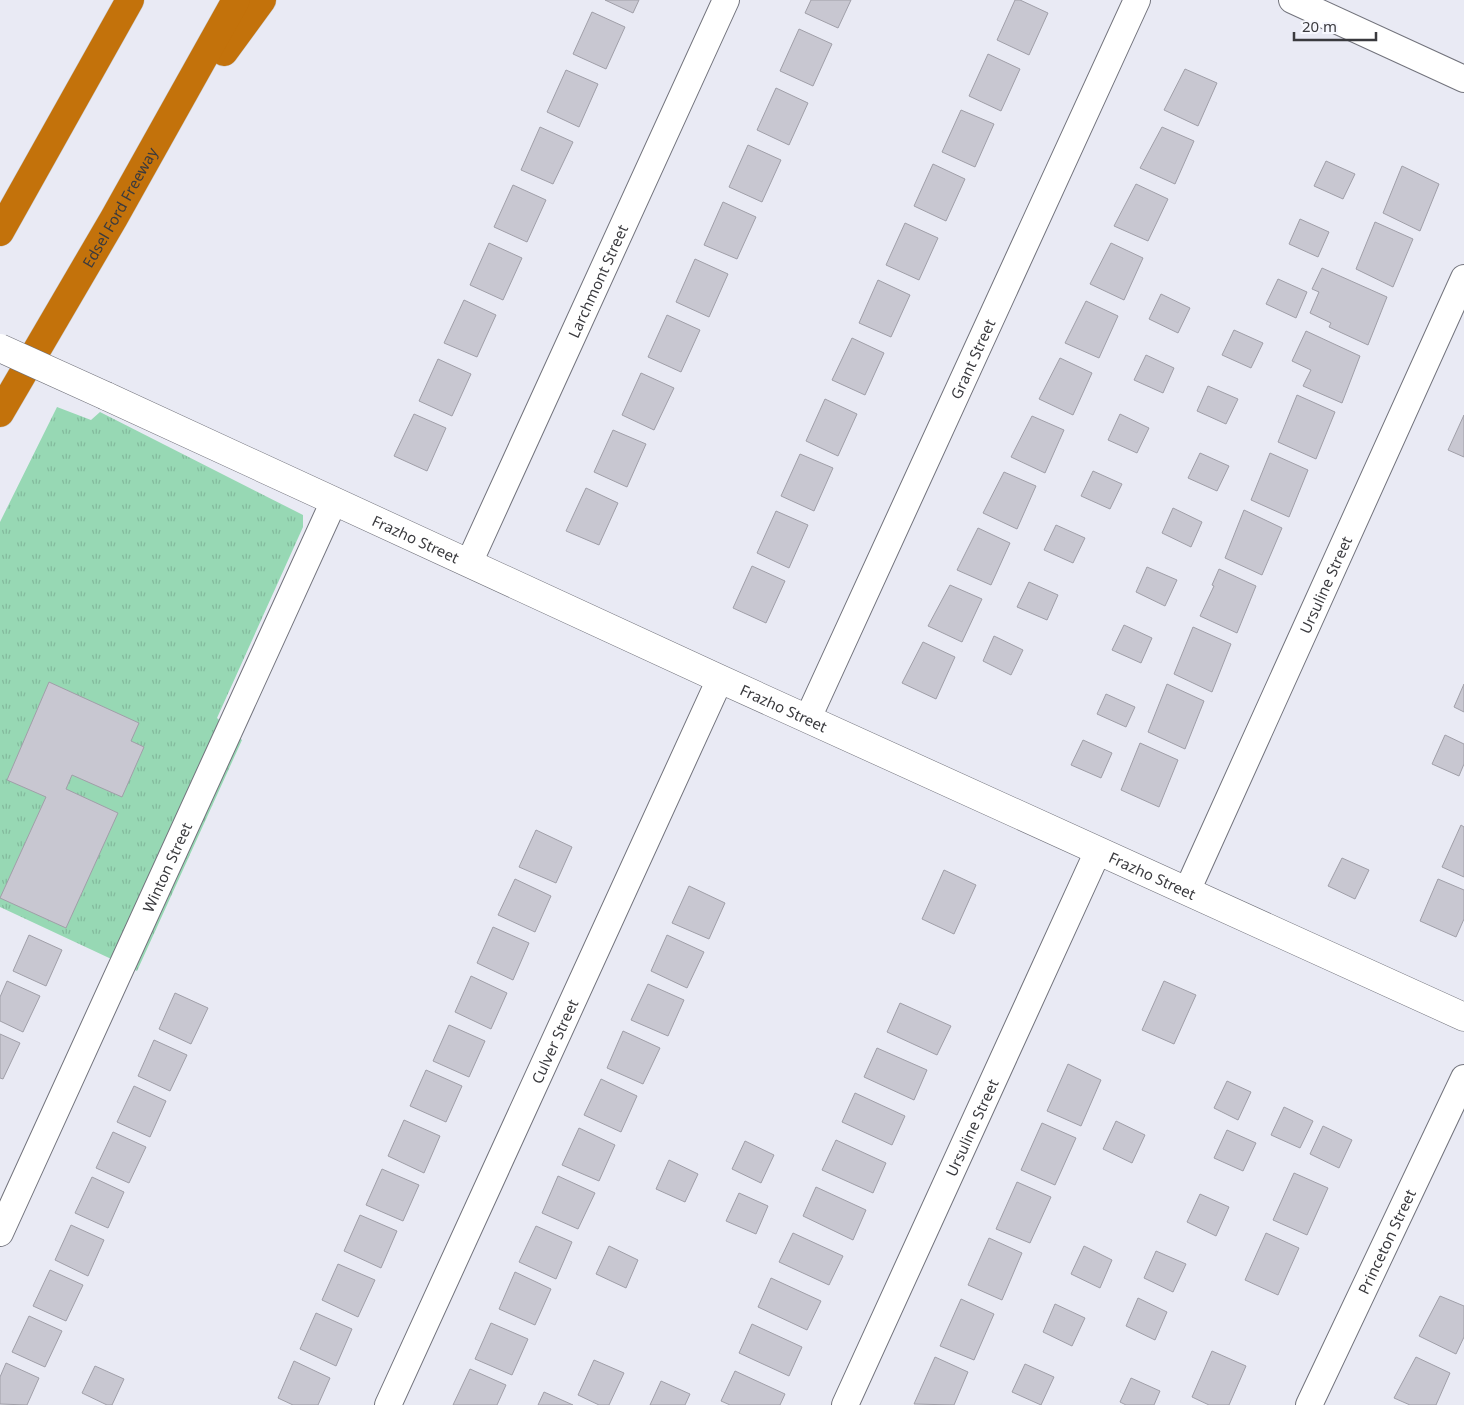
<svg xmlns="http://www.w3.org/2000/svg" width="1464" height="1405" viewBox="0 0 1464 1405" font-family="'Noto Sans',sans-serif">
  <defs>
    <pattern id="grass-tufts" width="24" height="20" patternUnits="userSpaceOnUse" patternTransform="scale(1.25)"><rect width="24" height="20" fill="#97d8b4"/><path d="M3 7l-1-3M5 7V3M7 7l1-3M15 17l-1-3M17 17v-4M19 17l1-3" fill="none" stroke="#83ba9c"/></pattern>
  </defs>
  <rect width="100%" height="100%" fill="#e9eaf4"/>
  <path fill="url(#grass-tufts)" d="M57,407L91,420L100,412L303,515V527L217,718L242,740L137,971L0,907V522Z"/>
  <path fill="#c8c7d1" stroke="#a09fa8" d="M605,0H639L633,13Z
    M811,0H851L838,28L805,13Z
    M1015,0H1020L1048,13L1029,55L997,40Z
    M592,12L625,27L606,69L573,54Z
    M799,29L832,44L813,86L780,71Z
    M988,54L1020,69L1001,111L969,96Z
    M1185,69L1217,83L1198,126L1164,110Z
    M566,70L598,84L579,127L547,112Z
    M776,88L808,103L789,145L757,130Z
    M961,110L994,124L975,167L942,152Z
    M540,127L573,142L553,184L521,170Z
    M1162,127L1194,141L1175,184L1140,168Z
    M748,145L781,160L762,202L729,187Z
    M1326,161L1355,174L1343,199L1314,186Z
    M933,164L965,179L946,221L914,206Z
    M1402,166L1439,184L1420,231L1383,213Z
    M1136,184L1168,199L1148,241L1114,226Z
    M513,185L546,200L527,242L494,227Z
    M723,202L756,217L737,259L704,245Z
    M1300,219L1329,232L1318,257L1289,244Z
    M1375,222L1413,239L1393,287L1356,269Z
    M905,223L938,238L919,280L886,265Z
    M489,243L522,258L503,300L470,285Z
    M1111,243L1143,258L1124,300L1090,284Z
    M695,259L728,274L709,317L676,302Z
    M1322,268L1387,297L1368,345L1329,327L1331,323L1310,313L1319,292L1312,289Z
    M1278,279L1307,292L1296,318L1266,304Z
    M878,280L910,295L891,337L859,323Z
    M1161,294L1190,308L1178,333L1149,319Z
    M464,300L496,315L477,357L444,343Z
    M1086,301L1118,316L1099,358L1065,343Z
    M667,315L700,330L681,372L648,357Z
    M1234,330L1263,343L1251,368L1222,355Z
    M1306,331L1360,356L1342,403L1303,386L1311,370L1292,361Z
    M852,338L884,353L865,395L832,380Z
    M1146,355L1174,368L1163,393L1134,380Z
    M1060,358L1092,373L1073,415L1039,399Z
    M438,359L471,374L452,416L419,401Z
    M641,373L674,388L654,430L622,415Z
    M1208,386L1238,399L1226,424L1197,411Z
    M1297,395L1335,412L1316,459L1278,442Z
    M825,399L857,414L838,456L806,441Z
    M414,414L446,428L427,471L394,456Z
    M1120,414L1149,428L1137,453L1108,440Z
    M1464,415V457L1448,450Z
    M1032,416L1064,430L1045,473L1011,457Z
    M613,430L646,444L627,487L594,472Z
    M1200,453L1229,466L1217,491L1188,478Z
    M1270,453L1308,470L1289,517L1251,500Z
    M800,454L833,468L814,511L781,496Z
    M1093,471L1122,484L1110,509L1081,496Z
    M1004,472L1036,486L1017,529L983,513Z
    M586,488L618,503L599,545L566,531Z
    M1173,508L1202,522L1191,547L1162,533Z
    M1244,510L1282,528L1262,575L1225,558Z
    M776,511L808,525L789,568L757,553Z
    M1056,525L1085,538L1073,563L1044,550Z
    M978,528L1010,543L991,585L957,570Z
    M752,566L785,581L766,623L733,608Z
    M1147,567L1177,580L1165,606L1136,592Z
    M1219,569L1256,586L1237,633L1200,616L1214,586L1212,585Z
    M1029,582L1058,595L1047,620L1017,607Z
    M950,585L982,599L962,642L928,626Z
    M1124,625L1152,638L1141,663L1112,650Z
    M1193,627L1231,644L1212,692L1174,674Z
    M994,636L1023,650L1011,675L983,661Z
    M923,642L955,657L936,699L902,683Z
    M49,682L139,723L131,741L144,747L122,797L72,775L66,789L118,813L66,928L0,898L46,797L7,780Z
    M1167,684L1204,701L1185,749L1148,732Z
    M1464,684V712L1454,707Z
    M1106,694L1135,707L1126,727L1097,714Z
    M1445,735L1464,744V764L1459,776L1432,764Z
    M1083,740L1112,753L1101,778L1071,765Z
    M1140,743L1178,760L1159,807L1121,790Z
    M1461,825L1464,827V877L1442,867Z
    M536,830L572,847L556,883L519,867Z
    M1342,858L1369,870L1355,899L1328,886Z
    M944,870L976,885L954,934L922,919Z
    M515,879L551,896L535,932L498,915Z
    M1438,879L1464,890V919L1456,937L1420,921Z
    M689,886L725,903L709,939L672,923Z
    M493,927L529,943L513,980L477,963Z
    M29,935L62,950L46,986L13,971Z
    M667,935L704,952L687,988L651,971Z
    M471,976L507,993L491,1029L455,1012Z
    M7,981L40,996L23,1032L0,1021V997Z
    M1164,981L1196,995L1174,1044L1142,1030Z
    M648,984L684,1000L668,1036L631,1020Z
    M175,993L208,1008L191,1044L159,1029Z
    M900,1003L951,1026L937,1055L887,1032Z
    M449,1025L485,1041L469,1077L433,1061Z
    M623,1031L660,1048L643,1084L607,1068Z
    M0,1034L20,1043L3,1079L0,1078Z
    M154,1040L187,1055L170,1091L138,1076Z
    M877,1048L927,1070L914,1100L864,1077Z
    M1068,1064L1101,1080L1081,1126L1047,1111Z
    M426,1070L462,1086L446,1122L410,1106Z
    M601,1079L637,1096L621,1132L584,1115Z
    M1227,1081L1251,1092L1238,1120L1214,1108Z
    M134,1086L166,1101L150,1137L117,1122Z
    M855,1093L905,1116L892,1145L842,1122Z
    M1284,1107L1313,1121L1300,1148L1271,1135Z
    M404,1120L440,1136L424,1173L388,1156Z
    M1116,1121L1145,1135L1132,1163L1103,1149Z
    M1042,1123L1076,1138L1055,1185L1021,1170Z
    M1323,1126L1352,1140L1339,1168L1310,1154Z
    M579,1128L615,1145L599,1181L562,1165Z
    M1227,1130L1256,1143L1243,1171L1214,1158Z
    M113,1132L146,1147L129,1183L96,1168Z
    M836,1140L886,1163L873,1193L822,1170Z
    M745,1141L774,1155L761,1183L732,1169Z
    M669,1160L698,1174L685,1202L656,1189Z
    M382,1169L419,1185L403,1221L366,1205Z
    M1294,1173L1328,1188L1307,1235L1273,1220Z
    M558,1176L595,1193L578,1229L542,1213Z
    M92,1177L124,1192L108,1228L75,1213Z
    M1017,1182L1051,1197L1030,1243L996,1229Z
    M816,1187L866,1210L853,1240L803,1216Z
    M739,1193L768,1206L756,1234L726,1221Z
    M1200,1194L1229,1207L1216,1236L1187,1222Z
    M360,1215L397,1231L381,1268L344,1251Z
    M71,1225L104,1240L88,1276L55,1260Z
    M536,1226L572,1242L556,1279L519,1262Z
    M793,1233L843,1256L829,1285L779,1262Z
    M1266,1233L1299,1248L1278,1295L1245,1280Z
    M989,1238L1022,1253L1002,1300L968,1285Z
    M609,1246L638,1260L626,1288L596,1274Z
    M1084,1246L1112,1260L1100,1288L1071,1274Z
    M1156,1251L1186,1264L1173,1292L1144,1278Z
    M338,1264L375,1280L358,1317L322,1300Z
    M50,1270L83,1285L66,1321L33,1306Z
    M515,1272L551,1289L535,1325L499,1309Z
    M771,1278L821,1301L807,1330L758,1307Z
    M1440,1296L1464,1306V1337L1456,1354L1419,1336Z
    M1138,1298L1167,1312L1155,1340L1126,1326Z
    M961,1299L994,1314L974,1360L940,1346Z
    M1055,1304L1085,1318L1072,1346L1043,1332Z
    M316,1313L352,1329L336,1366L300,1349Z
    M29,1316L62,1331L45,1367L12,1352Z
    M491,1323L528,1339L512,1375L475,1359Z
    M752,1324L802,1347L789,1376L739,1353Z
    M1212,1351L1246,1366L1229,1405H1209L1192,1397Z
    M935,1357L968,1372L954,1405L914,1404Z
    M1416,1357L1450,1373L1436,1405H1410L1394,1398Z
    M594,1360L624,1373L609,1405H599L578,1395Z
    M294,1361L330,1378L318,1405H293L278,1398Z
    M6,1363L39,1378L27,1405L0,1404V1377Z
    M1025,1364L1054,1377L1041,1405L1012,1392Z
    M95,1366L124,1379L112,1405H107L82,1393Z
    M470,1369L506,1385L497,1405H453Z
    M735,1371L785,1394L780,1405H730L721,1401Z
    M1131,1378L1160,1391L1154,1405H1126L1120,1402Z
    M661,1381L690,1394L685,1405H650Z
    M544,1392L573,1405H538Z"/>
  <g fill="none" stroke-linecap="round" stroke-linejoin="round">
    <defs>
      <g id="minor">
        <path d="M1292,0L1464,79"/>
        <path id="s1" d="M469,563L726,0"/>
        <path id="s2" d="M808,718L1137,0"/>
        <path id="s3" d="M1187,891L1464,278"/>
        <path id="s4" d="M0,1233L334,501"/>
        <path id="s5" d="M388,1405L720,679"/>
        <path id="s6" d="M845,1405L1098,851"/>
        <path id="s7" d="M1309,1405L1464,1078"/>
      </g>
      <g id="tertiary">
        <path id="s8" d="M106,396L720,679L1464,1017"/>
      </g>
      <g id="motorway">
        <path d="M224,52L262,0"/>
        <path d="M0,232L130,0"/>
        <path id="s9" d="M0,413L114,218L236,0"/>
      </g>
    </defs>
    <use href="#minor" stroke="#72737c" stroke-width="28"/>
    <use href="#tertiary" stroke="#72737c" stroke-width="29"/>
    <use href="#motorway" stroke="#c8c8c9" stroke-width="29"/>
    <use href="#minor" stroke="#fff" stroke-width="26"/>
    <use href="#tertiary" stroke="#fff" stroke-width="28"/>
    <use href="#motorway" stroke="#c3720b" stroke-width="28"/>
    <defs>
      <path id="tertiary-bridge" d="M0,348L106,396"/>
    </defs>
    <use href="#tertiary-bridge" stroke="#72737c" stroke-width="29" stroke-linecap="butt"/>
    <use href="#tertiary-bridge" stroke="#fff" stroke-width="28"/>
  </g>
  <g text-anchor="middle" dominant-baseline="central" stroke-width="4" stroke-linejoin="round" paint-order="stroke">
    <g font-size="15" fill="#3a3a3e" stroke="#f7f8fe">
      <text stroke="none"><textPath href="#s9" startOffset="238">Edsel Ford Freeway</textPath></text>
      <text stroke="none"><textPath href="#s1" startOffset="310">Larchmont Street</textPath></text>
      <text stroke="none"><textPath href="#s2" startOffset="395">Grant Street</textPath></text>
      <text stroke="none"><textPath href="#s8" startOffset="341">Frazho Street</textPath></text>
      <text stroke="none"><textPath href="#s3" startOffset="336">Ursuline Street</textPath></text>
      <text stroke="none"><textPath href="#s8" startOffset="746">Frazho Street</textPath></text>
      <text stroke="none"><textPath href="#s4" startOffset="402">Winton Street</textPath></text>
      <text stroke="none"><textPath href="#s8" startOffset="1151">Frazho Street</textPath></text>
      <text stroke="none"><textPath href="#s5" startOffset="400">Culver Street</textPath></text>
      <text stroke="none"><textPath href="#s6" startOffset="305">Ursuline Street</textPath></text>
      <text stroke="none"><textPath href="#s7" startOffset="181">Princeton Street</textPath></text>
    </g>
  </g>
  <path d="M1294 32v8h82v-8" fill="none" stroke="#3a3a3e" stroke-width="2.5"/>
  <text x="1302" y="32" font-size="15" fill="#3a3a3e" stroke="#f7f8fe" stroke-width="4" paint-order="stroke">20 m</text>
</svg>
